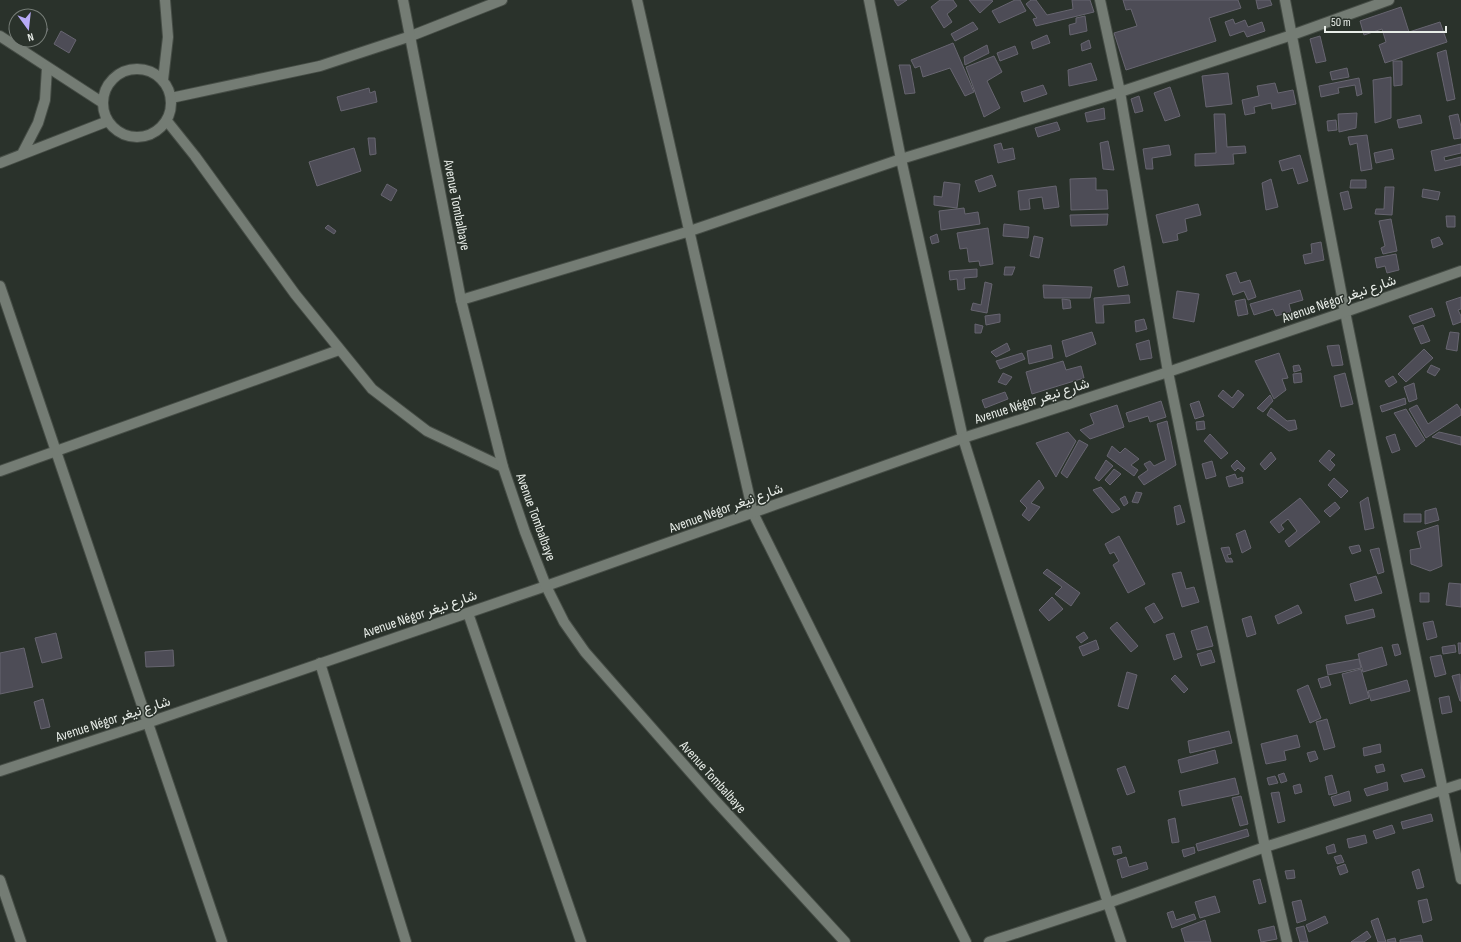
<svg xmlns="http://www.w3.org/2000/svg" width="1461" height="942" viewBox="0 0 1461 942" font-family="'Sofia Sans Condensed',Vazirmatn,sans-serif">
  <rect width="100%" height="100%" fill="#2a322b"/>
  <path fill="#4d4c56" stroke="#676570" d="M894,0H907L898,6Z
    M940,0H953L957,6L947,14L952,22L944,28L931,7Z
    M969,0H991L993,1L980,13Z
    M1015,0H1020L1026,11L999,23L992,11Z
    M1031,0H1036L1047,15L1073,9L1072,0H1090L1094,12L1036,26L1033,19L1037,18L1026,4Z
    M1123,0H1238L1241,8L1209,18L1216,41L1126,70L1114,33L1137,26L1131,9L1126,10Z
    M1256,0H1270L1272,5L1258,9Z
    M1401,7L1409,32L1440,22L1447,42L1385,63L1379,45L1386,42L1382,29L1364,35L1360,21Z
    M1085,16L1087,31L1070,35L1069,25L1076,23V18Z
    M1233,19L1235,24L1245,20L1248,27L1262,22L1265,31L1247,37L1244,31L1230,36L1225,22Z
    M973,22L978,29L955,41L951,34Z
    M40,24L48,29L44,37L40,34Z
    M61,31L76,40L69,53L54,44Z
    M1047,35L1050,43L1033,49L1031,42Z
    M1320,36L1326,61L1316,63L1310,39Z
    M1089,40L1091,48L1082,51L1081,44Z
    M953,43L974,92L965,96L950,68L923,77L920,66L915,68L911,60Z
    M987,45L989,53L965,65L964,57Z
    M1015,46L1018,54L1000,61L997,53Z
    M1446,50L1455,99L1447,101L1437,53Z
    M994,56L1002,72L987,81L1000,108L984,117L966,67Z
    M1393,61H1402V85L1394,86Z
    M1091,63L1097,80L1069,86L1068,70Z
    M899,65H910L915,93L905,94Z
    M1347,68L1349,77L1332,80L1330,72Z
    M1228,73L1232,104L1206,107L1202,76Z
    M1391,77V118L1375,123L1373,80Z
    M1359,78L1362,94L1357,96L1355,85L1338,88L1339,93L1321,97L1319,86Z
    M1275,83L1278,93L1293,90L1296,104L1272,109L1271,103L1254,107L1255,113L1245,115L1242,100L1259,96L1257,86Z
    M1043,85L1047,94L1024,102L1021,92Z
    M1170,87L1180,116L1165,121L1154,93Z
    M369,88L370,93L375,91L377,102L341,111L337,97Z
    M1139,96L1143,111L1135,113L1131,99Z
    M1104,108L1105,119L1087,122L1085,113Z
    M1357,113L1356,128L1339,132L1338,114Z
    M1214,114H1225L1227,147L1245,146L1246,153L1233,154L1234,164L1195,166V154L1216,153Z
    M1458,114L1461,127V138L1454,139L1449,116Z
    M1420,115L1422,123L1399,128L1397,120Z
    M1336,120L1337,130L1328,131L1327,121Z
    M1057,122L1060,130L1038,137L1035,128Z
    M1367,135L1372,169L1361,171L1357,143L1350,145L1348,137Z
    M368,138H375L376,154L370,155Z
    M1108,141L1114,170L1103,169L1100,143Z
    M1001,143L1003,150L1013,148L1015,159L998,163L994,145Z
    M1461,144V153L1444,157L1445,161L1461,157V165L1435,171L1431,151Z
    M1169,145L1171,155L1152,158L1153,169H1146L1143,149Z
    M354,148L361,171L317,186L309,162Z
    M1392,149L1394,159L1376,163L1374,153Z
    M1300,155L1308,181L1298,184L1293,168L1282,171L1279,161Z
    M992,175L996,186L979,192L975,181Z
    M1096,178V190H1107L1108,209L1071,210L1070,179Z
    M1271,179L1278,207L1266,210L1262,183Z
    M1351,180H1366V188H1350Z
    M944,182L960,184L957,208L934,205V196L942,197Z
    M387,184L397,190L391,201L381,195Z
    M1056,186L1059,207L1044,209L1042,197L1029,199L1030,209L1020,210L1018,191Z
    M1385,187H1394L1392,215L1375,214L1376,209H1384Z
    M1423,189L1440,192L1438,200L1422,197Z
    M1348,191L1352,208L1344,210L1340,193Z
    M1198,204L1201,215L1185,219L1187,231L1177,234L1178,240L1163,243L1156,215Z
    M964,208L965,214L978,212L980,224L941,230L939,211Z
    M1108,214L1107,225L1071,226L1070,215Z
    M1446,216H1455V227H1447Z
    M1391,219L1397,251L1383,254L1381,248L1385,246L1379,221Z
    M1004,224L1029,227L1028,238L1003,236Z
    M328,225L336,231L334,234L325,228Z
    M988,228L993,264L980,266L979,261L969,262L967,248L960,249L957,233Z
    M937,234L939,242L932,244L930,237Z
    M1034,236L1043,238L1039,258L1030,256Z
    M1439,237L1443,244L1433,248L1431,240Z
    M1321,242L1324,260L1305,264L1303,255L1312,253L1311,244Z
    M1396,254L1399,270L1387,273L1385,266L1377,268L1375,258Z
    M1124,266L1128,285L1118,287L1114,270Z
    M1005,267H1015L1012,275H1004Z
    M977,269V277L964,278L965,289L958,290L957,279L950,280L949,271Z
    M1236,272L1240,283L1250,280L1256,297L1248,300L1244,291L1233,295L1226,275Z
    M985,282L992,284L987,313L971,310L973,303L981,305Z
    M1043,285L1092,287L1090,298H1044Z
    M1300,290L1303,300L1289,304L1291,312L1276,316L1273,309L1254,315L1250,304Z
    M1177,291L1199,294L1194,322L1173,318Z
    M1129,295L1130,303L1103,305L1104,323H1096L1094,298Z
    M1461,297V309L1458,310L1461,316V322L1453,325L1446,302Z
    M1062,299L1070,300L1071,308L1063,309Z
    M1245,299L1248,314L1238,316L1235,301Z
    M1432,308L1435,316L1413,324L1409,316Z
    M1000,314V322L986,325L985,316Z
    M1144,319L1147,329L1136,332L1135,321Z
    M975,324L983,326L981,333H975Z
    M1423,325L1430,341L1421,344L1414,328Z
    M1092,332L1096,344L1066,357L1062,341Z
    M1450,332L1459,333L1457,351L1446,349Z
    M1149,340L1152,358L1140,360L1136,344Z
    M1007,343L1010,350L996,357L991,352Z
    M1051,345L1053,358L1029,364L1027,351Z
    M1339,345L1343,365L1332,366L1327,346Z
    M1424,349L1433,358L1406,382L1398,374Z
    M1022,353L1025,359L1000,369L996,361Z
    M1279,353L1288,378L1282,379L1286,390L1274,399L1255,361Z
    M1063,361L1066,370L1081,366L1084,378L1032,394L1026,372Z
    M1299,365L1301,370L1294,372L1293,366Z
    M1431,365L1440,369L1435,376L1427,372Z
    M1003,373L1012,377L1006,385L998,382Z
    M1301,373L1302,382L1294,383L1293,374Z
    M1345,373L1353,404L1341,407L1334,376Z
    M1393,376L1397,382L1389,387L1385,381Z
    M1414,383L1417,399L1409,402L1404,387Z
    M1223,390L1232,398L1238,390L1244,395L1233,408L1218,396Z
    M1005,392L1008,399L985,408L982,400Z
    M1270,395L1273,401L1263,412L1257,408Z
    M1405,398L1406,404L1382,412L1380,406Z
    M1161,401L1166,417L1150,422L1148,416L1129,422L1126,413Z
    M1199,401L1204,416L1195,419L1190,404Z
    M1457,404L1461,410V415L1426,438L1409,409L1417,405L1428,424Z
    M1117,405L1124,427L1090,439L1080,430L1094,424L1090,414Z
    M1271,408L1287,421L1295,420L1297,429L1289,431L1267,415Z
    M1406,409L1425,440L1416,447L1394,413Z
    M1167,421L1176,465L1144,485L1138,477L1148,470L1144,464L1150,461L1154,466L1166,460L1157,424Z
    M1204,421L1205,429L1197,430L1196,422Z
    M1068,432L1076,441L1056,477L1036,443Z
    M1439,432L1461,437V445L1432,437Z
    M1210,434L1228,453L1221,459L1204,441Z
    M1395,434L1400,450L1392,453L1386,437Z
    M1079,440L1088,445L1067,478L1061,473Z
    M1112,446L1120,453L1125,448L1139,459L1131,465L1138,470L1134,476L1107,456Z
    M1329,450L1335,455L1330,460L1335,465L1330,471L1319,461Z
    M1271,452L1276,459L1265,470L1260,464Z
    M1106,460L1113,466L1099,481L1095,478Z
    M1237,460L1245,468L1243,472L1238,468L1235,471L1231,466Z
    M1212,461L1216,476L1206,479L1202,464Z
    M1114,469L1121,474L1110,485L1105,480Z
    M1235,474L1237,479L1242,477L1243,483L1229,487L1226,477Z
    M1334,478L1348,491L1341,498L1328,485Z
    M1039,480L1044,488L1031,503L1040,507L1029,521L1022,515L1027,508L1020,501Z
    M1101,487L1120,509L1112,513L1093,490Z
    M1136,492L1142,493L1138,503L1132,502Z
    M1125,496L1128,503L1124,506L1120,499Z
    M1368,497L1374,528L1365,530L1360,502Z
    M1300,498L1320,522L1289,547L1285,541L1297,531L1288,519L1281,525L1284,529L1279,533L1270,522Z
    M1335,502L1340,508L1330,517L1324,511Z
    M1180,505L1185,522L1177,525L1174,507Z
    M1436,508L1439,520L1425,524V511Z
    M1404,514H1421V522H1404Z
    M1438,525L1442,566L1430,571L1411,564L1410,550L1421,548L1417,532Z
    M1245,530L1251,548L1242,553L1236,534Z
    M1119,536L1145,584L1128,593L1113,565L1119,561L1114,552L1110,554L1105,544Z
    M1359,545L1361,551L1352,554L1349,547Z
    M1229,547L1231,554L1227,555L1229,559L1231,558L1233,562H1226L1221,548Z
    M1379,548L1384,572L1378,574L1370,550Z
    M1047,569L1080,593L1071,606L1055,594L1062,587L1043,573Z
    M1181,572L1186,589L1194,587L1199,602L1182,607L1172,574Z
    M1376,576L1382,593L1355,601L1350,584Z
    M1449,583L1461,584V607L1446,605Z
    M1420,593H1429V602H1420Z
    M1052,597L1063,609L1049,621L1039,610Z
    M1154,603L1163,618L1154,623L1145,608Z
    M1298,605L1302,613L1278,624L1275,616Z
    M1373,609L1375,617L1347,624L1345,616Z
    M1251,616L1256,634L1247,637L1242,619Z
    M1433,621L1437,637L1427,640L1423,623Z
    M1117,622L1138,646L1131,652L1110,628Z
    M1207,626L1213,646L1197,650L1191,631Z
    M1084,632L1088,638L1081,643L1076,637Z
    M56,633L62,658L42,663L35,638Z
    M1174,633L1182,657L1174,660L1166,635Z
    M1096,640L1099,649L1083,656L1079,647Z
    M1458,643H1461V653L1459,654Z
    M1398,644L1401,654L1395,656L1392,645Z
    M1455,645L1456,652L1443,654L1442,647Z
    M1382,647L1387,665L1363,672L1358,654Z
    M24,648L33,687L0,694V653Z
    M173,650L174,666L146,667L145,652Z
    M1211,650L1215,662L1201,666L1197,654Z
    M1441,655L1446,674L1435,677L1430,657Z
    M1359,659L1361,668L1328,675L1326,665Z
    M1361,669L1369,698L1350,704L1342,674Z
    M1127,672L1137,675L1128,709L1118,706Z
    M1460,674L1461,701H1460L1452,676Z
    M1175,675L1188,689L1184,693L1171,679Z
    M1328,676L1331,685L1321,688L1318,679Z
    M1407,680L1410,691L1371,701L1368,691Z
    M1308,685L1321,718L1310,723L1297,690Z
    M1449,696L1452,712L1442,714L1439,698Z
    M43,699L50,727L41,729L34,702Z
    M1327,719L1335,747L1324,750L1316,722Z
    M1229,731L1232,743L1190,753L1188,741Z
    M1297,735L1300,747L1284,751L1286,760L1266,764L1261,744Z
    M1380,744L1381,752L1364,756L1363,748Z
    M1215,750L1218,763L1181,773L1178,760Z
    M1315,751L1318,759L1310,762L1307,753Z
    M1383,764L1385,771L1377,773L1375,766Z
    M1125,766L1135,792L1127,795L1117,769Z
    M1422,769L1425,777L1404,782L1401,775Z
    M1284,773L1287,781L1281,783L1278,775Z
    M1332,775L1337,793L1329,795L1325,777Z
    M1275,776L1278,783L1269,785L1267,778Z
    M1235,778L1239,794L1182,806L1179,791Z
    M1387,782L1388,790L1367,796L1364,789Z
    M1300,784L1302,792L1295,794L1293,786Z
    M1349,791L1351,801L1334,806L1331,797Z
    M1279,792L1285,821L1278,823L1271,793Z
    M1241,796L1248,824L1240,826L1232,798Z
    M1431,814L1433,821L1403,829L1401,822Z
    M1175,818L1179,842L1172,843L1168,820Z
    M1392,825L1395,833L1376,839L1373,831Z
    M1247,829L1249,836L1198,851L1196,844Z
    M1365,835L1367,843L1349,848L1347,839Z
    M1334,844L1336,852L1328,854L1326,847Z
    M1120,846L1122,853L1114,855L1112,848Z
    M1194,847L1195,853L1184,857L1182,850Z
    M1341,855L1344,862L1337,864L1334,857Z
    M1126,857L1129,867L1146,862L1148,869L1122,878L1117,860Z
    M1345,864L1348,872L1340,875L1337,867Z
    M1419,869L1424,887L1417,889L1412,872Z
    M1294,870L1295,878L1287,879L1285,871Z
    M1260,879L1266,902L1259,904L1253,881Z
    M1215,896L1220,912L1200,918L1195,902Z
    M1427,899L1432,920L1423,923L1418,901Z
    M1301,900L1306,920L1297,923L1292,902Z
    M1173,911L1176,920L1194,914L1196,919L1172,928L1167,913Z
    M1325,916L1328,923L1309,932L1306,925Z
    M1378,918L1386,942H1378L1371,921Z
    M1205,920L1211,942H1185L1181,929Z
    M1274,926L1277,939L1261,942L1258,930Z
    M1304,926L1308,942H1300L1296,928Z
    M1367,931L1371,937L1364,942H1351Z
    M1421,935L1423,942H1400V940Z
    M1395,938L1396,942H1388L1387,940Z"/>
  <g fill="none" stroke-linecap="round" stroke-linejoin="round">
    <defs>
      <path id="minor" d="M637,0L753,513L966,942
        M869,0L901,159L963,438L1108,903L1121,942
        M1100,0L1120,92L1168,372L1265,847L1287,942
        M1285,0L1345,312L1461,879
        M0,36L103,103
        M171,98L320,66L411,36L502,0
        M0,286C75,504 147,723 222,942
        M461,300L690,231L901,159L1120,92L1292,35L1389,0
        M0,471L339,350
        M468,613L581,942
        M320,663L406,942
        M0,880L21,942
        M989,942L1108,903L1265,847L1461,784"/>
      <path id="tertiary" d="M103 103a34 34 0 1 1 68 0a34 34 0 1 1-68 0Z
        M163,80L168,37L165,0
        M167,121L195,156L295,294L372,389L427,431L503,467
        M22,154L38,123L45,100L47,68
        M0,163L108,121
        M0,771L147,723L546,586"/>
      <path id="secondary" d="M403,0L461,300L503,467L525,532L546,586L564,622L585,652L714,799L845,942
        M546,586L963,438L1168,372L1345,312L1461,271"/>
    </defs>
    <use href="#minor" stroke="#464d46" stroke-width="12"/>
    <use href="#tertiary" stroke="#464d46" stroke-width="12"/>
    <use href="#secondary" stroke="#464d46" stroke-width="12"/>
    <use href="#minor" stroke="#747c74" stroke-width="10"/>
    <use href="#tertiary" stroke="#747c74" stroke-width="10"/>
    <use href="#secondary" stroke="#747c74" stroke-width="10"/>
  </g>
  <g text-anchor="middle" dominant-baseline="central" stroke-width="3" stroke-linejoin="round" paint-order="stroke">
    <g font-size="14" fill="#e8ede8" stroke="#2a322b">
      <text transform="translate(457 205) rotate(79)">Avenue Tombalbaye</text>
      <text transform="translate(1339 299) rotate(-19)">Avenue Négor شارع نيغر</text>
      <text transform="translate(1032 401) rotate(-18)">Avenue Négor شارع نيغر</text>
      <text transform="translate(726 508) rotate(-20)">Avenue Négor شارع نيغر</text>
      <text transform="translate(536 517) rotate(70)">Avenue Tombalbaye</text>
      <text transform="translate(420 614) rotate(-19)">Avenue Négor شارع نيغر</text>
      <text transform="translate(113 719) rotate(-18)">Avenue Négor شارع نيغر</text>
      <text transform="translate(713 777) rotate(48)">Avenue Tombalbaye</text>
    </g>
  </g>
  <g transform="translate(28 28) rotate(165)"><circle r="19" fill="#2a322b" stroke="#767d77"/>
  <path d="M0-3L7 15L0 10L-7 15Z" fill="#b8abf7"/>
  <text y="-6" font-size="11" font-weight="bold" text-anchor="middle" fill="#e8ede8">N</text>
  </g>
  <path d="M1325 26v6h121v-6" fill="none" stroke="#e8ede8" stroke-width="2"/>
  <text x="1331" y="26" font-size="12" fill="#e8ede8" stroke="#2a322b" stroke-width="3" paint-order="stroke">50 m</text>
</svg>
